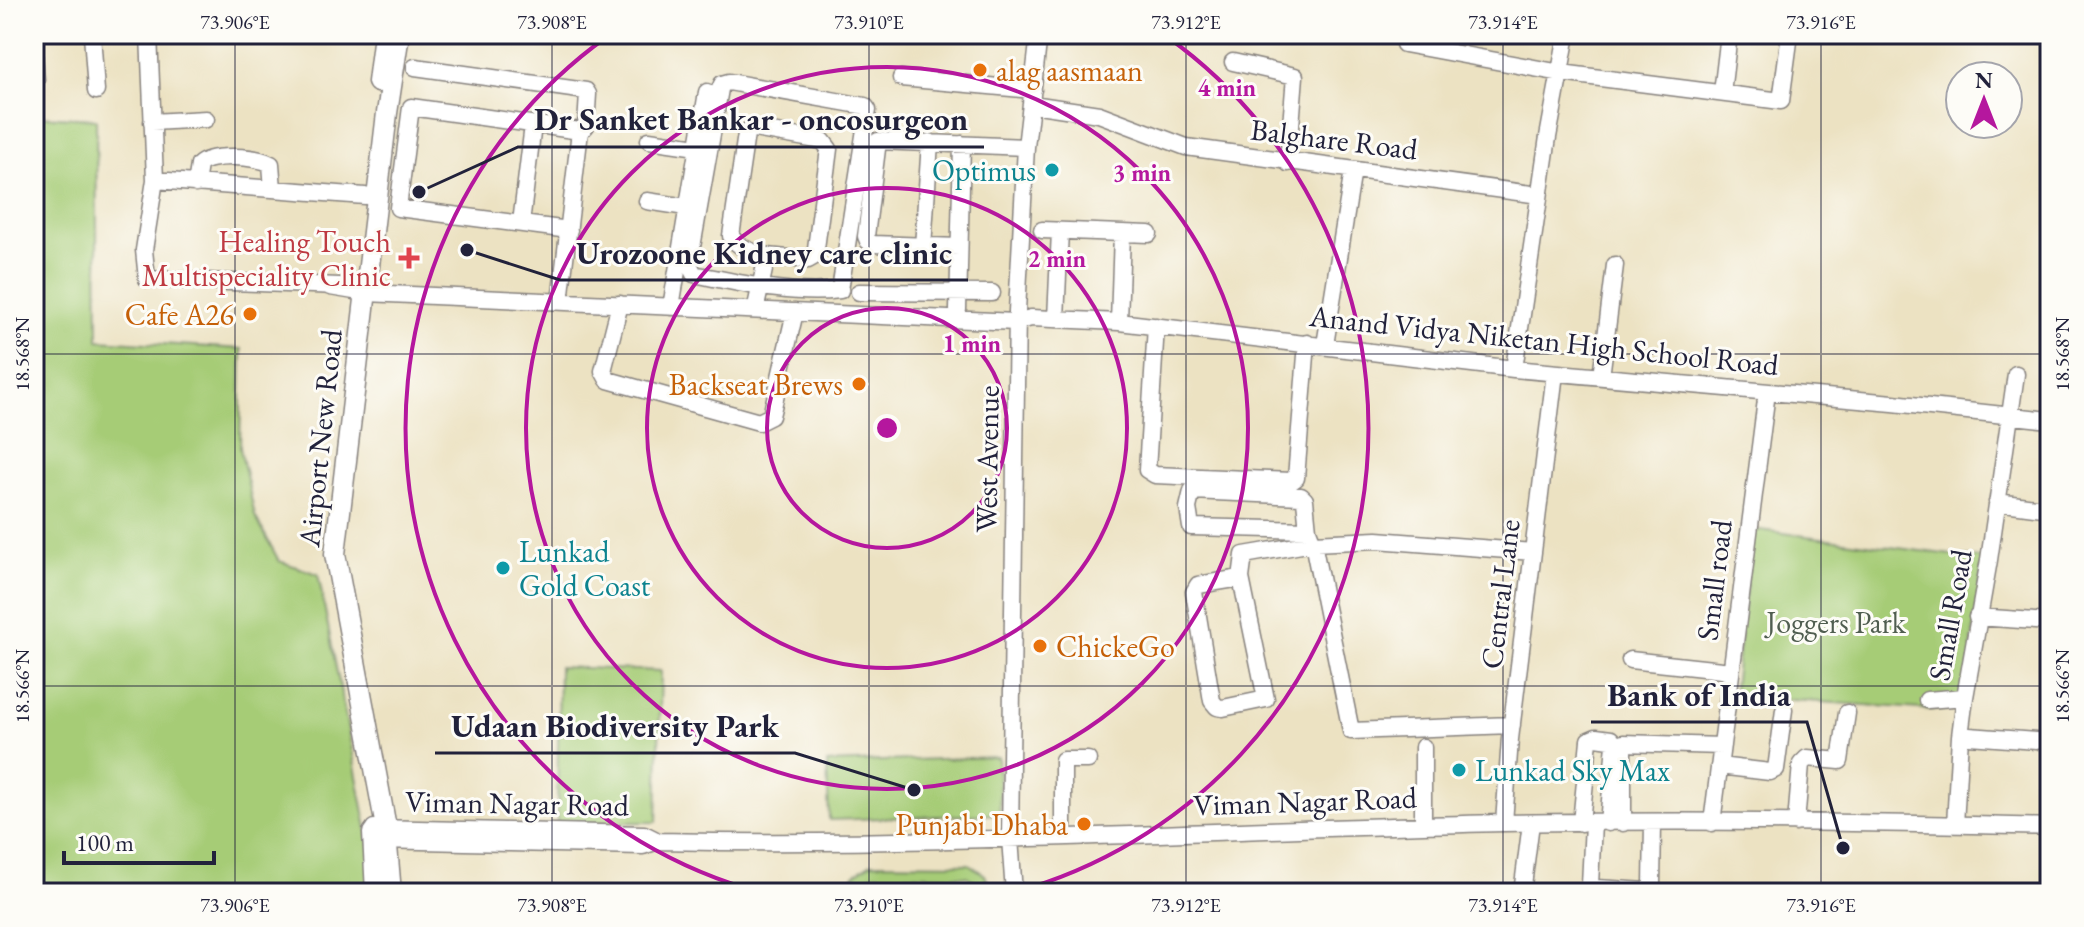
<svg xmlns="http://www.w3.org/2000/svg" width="2084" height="927" viewBox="0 0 2084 927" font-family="'EB Garamond',serif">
  <rect width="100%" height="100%" fill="#fdfcf7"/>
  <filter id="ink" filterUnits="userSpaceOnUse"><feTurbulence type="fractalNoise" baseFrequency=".0125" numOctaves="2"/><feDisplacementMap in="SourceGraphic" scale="16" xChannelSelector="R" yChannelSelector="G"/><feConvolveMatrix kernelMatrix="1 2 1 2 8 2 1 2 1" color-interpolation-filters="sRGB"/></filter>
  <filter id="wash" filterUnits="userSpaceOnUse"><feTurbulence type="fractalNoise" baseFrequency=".006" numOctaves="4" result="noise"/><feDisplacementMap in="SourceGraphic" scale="32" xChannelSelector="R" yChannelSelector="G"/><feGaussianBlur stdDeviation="1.8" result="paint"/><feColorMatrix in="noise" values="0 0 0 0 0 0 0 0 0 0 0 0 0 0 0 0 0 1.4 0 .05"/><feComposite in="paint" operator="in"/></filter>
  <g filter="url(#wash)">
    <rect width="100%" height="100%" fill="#ece2c2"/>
    <path fill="#a6cc76" stroke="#647758" stroke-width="2" d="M34,116L96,119L98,340L242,349L240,448L255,516L279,561L318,574L372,854L373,893H34Z
      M1753,529L1983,559L1963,712L1733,696Z
      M559,667L661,671L657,822L557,823Z
      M998,757L1000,814L829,820L827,763Z
      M871,863L969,864L985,875L992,893H980L976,882L966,876L873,874L865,880L860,893H848L854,875Z"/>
  </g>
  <g filter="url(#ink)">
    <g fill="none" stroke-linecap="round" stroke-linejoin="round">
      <defs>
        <path id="minor" d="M92,34L96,91
          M149,34L155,180L144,250L147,279L340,286
          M1404,44L1561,73L1781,101L1790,34
          M34,52L36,80
          M1233,62L1295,76L1288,163
          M415,67L586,91L588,94L586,126L580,131L561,293
          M901,78L1033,90
          M729,82L865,106L868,110L840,290C793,296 740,283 694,274L689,264L720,89L722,84Z
          M1722,93L1729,34
          M1032,104L1099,114L1186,147L1539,195
          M152,122L206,119
          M649,140L697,147
          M155,180L365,196
          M196,184L199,165C210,153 257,156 271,164L273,189
          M647,201L686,207
          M521,223L533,125
          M569,230L398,208L411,107L580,131
          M1042,230L1149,234
          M923,247L930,142
          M959,247L873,244L868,241L866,236L878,141L1026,147
          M330,287L366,293L1016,322L1031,318L1119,322L1514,369L1893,403L2050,420
          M859,292L992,293
          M757,302L767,256C753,252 739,249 731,236L746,134L749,130L754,129L823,141L829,149L815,256L808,260L767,256
          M620,304L603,371L608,380L759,422L771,416L795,312
          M671,307L707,92
          M958,310L962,144
          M1056,319L1060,231
          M1119,322L1122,233
          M1156,326L1147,470L1155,475L1292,481L1296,478L1307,343
          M1325,345L1353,170
          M1514,369L1548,137L1567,34
          M1601,377L1615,265
          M1997,502L2050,509
          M1308,530L1191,527L1188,508L1192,491L1301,496L1305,500L1308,530L1313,543L1351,731L1512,725
          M1241,578L1198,585L1194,592L1212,701L1217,707L1223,708L1266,699L1241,578L1244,555L1313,543L1377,540L1533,552
          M1977,617L2050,622
          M1630,660L1731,671
          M1927,700L1965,697
          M1969,736L2036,741
          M1423,747V825
          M1719,766L1770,772L1776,769L1784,710
          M1504,823L1510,739L1555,373
          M1581,823L1589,740L1596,737L1611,739L1615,744L1608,823
          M1593,823L1590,885L1595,888L1648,891L1652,885L1653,823
          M1623,823V743L1722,746
          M1712,823L1767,392
          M1796,823L1801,764L1807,758L1840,761L1847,713
          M1955,825L1960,736L1965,697L1989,560L2016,374
          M374,828L644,834L658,841
          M1063,836V760H1088
          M377,840L643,846L658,841C940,847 1222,829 1504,823C1686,820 1868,822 2050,827
          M1014,893L1010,838L1017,311L1026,147L1039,34
          M1522,893L1531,823"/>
        <path id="major" d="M378,82L384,34
          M373,833L376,893
          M391,893L385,822L335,554L387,113L399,34"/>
      </defs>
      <use href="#minor" stroke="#87827e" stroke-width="19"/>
      <use href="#major" stroke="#87827e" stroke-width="23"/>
      <use href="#minor" stroke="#fff" stroke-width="16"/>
      <use href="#major" stroke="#fff" stroke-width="20"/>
    </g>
  </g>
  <path fill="none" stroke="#22223b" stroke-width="2" stroke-opacity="0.45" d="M235,34V893M552,34V893M869,34V893M1186,34V893M1503,34V893M1821,34V893M34,354H2050M34,686H2050"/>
  <g fill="none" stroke="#b5179e" stroke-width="4">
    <circle cx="887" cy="428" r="120"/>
    <circle cx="887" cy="428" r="240"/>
    <circle cx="887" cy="428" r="361"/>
    <path d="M763 893A481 481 0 0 1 608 36M1166 36A481 481 0 0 1 1011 893"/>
  </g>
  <g fill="#e8710a" stroke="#fdfcf7" stroke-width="3">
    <circle cx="980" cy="70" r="8"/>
    <circle cx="250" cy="314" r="8"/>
    <circle cx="859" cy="384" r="8"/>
    <circle cx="1040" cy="646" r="8"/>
    <circle cx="1084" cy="824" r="8"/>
  </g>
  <g fill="#0f9aa8" stroke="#fdfcf7" stroke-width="3">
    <circle cx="1052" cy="170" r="8"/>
    <circle cx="503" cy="568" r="8"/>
    <circle cx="1459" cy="770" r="8"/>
  </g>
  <path fill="#e0444e" stroke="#fdfcf7" stroke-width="3" d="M405 246h8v8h8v8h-8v8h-8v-8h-8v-8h8z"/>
  <g text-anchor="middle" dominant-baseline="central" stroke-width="6" stroke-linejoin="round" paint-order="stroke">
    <g font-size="30" fill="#c56008" stroke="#fdfcf7" text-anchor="end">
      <text x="996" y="70" text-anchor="start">alag aasmaan</text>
      <text x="234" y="314">Cafe A26</text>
      <text x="843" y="384">Backseat Brews</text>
      <text x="1056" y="646" text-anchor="start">ChickeGo</text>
      <text x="1068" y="824">Punjabi Dhaba</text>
    </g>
    <g font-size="30" fill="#22223b" stroke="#fdfcf7">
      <text transform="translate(1334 139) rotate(7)">Balghare Road</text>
      <text transform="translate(1544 340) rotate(6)">Anand Vidya Niketan High School Road</text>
      <text transform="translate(320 438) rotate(-84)">Airport New Road</text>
      <text transform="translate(987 459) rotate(-89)">West Avenue</text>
      <text transform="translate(1714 580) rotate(-83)">Small road</text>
      <text transform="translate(1500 594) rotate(-83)">Central Lane</text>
      <text transform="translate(1950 615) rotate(-80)">Small Road</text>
      <text transform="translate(1305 801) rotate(-2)">Viman Nagar Road</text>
      <text transform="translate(517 803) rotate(1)">Viman Nagar Road</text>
    </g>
    <g font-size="30" fill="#0d838f" stroke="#fdfcf7" text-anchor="start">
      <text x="1036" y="170" text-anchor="end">Optimus</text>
      <text x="519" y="551">Lunkad<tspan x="519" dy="34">Gold Coast</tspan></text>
      <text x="1475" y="770">Lunkad Sky Max</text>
    </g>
    <g font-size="30" fill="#be3a42" stroke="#fdfcf7" text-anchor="end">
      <text x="391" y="241">Healing Touch<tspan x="391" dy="34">Multispeciality Clinic</tspan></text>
    </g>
    <g font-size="30" fill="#505e50" stroke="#fdfcf7">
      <text x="1836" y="622">Joggers Park</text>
    </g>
  </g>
  <circle cx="887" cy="428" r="12" fill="#b5179e" stroke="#fdfcf7" stroke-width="4"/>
  <g font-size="24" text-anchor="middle" font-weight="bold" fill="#b5179e" stroke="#fdfcf7" stroke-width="6" stroke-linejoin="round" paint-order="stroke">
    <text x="1227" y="96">4 min</text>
    <text x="1142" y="181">3 min</text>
    <text x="1057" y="267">2 min</text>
    <text x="972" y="352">1 min</text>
  </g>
  <path fill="none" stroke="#22223b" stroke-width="3" d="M419 192L518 147H984M467 250L560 280H968M1843 848L1807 722H1591M914 790L795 753H435"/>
  <g fill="#22223b" stroke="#fdfcf7" stroke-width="3">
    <circle cx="419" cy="192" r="8"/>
    <circle cx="467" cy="250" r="8"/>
    <circle cx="1843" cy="848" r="8"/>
    <circle cx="914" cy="790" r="8"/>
  </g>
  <g font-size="32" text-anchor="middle" font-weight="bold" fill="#22223b" stroke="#fdfcf7" stroke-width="6" stroke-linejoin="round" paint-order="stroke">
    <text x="751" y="130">Dr Sanket Bankar - oncosurgeon</text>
    <text x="764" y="264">Urozoone Kidney care clinic</text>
    <text x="1699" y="706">Bank of India</text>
    <text x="615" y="737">Udaan Biodiversity Park</text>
  </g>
  <rect width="2084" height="927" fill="none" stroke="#fdfcf7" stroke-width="88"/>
  <g transform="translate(1984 100)"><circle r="38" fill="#fdfcf7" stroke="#a5a5ac" stroke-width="2"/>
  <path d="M0-6L14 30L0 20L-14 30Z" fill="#b5179e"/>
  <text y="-12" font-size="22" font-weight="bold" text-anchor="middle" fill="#22223b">N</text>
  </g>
  <path d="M64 851v12h150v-12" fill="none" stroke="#22223b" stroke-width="4"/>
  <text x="76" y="851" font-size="24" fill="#22223b" stroke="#fdfcf7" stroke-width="6" paint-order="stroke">100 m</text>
  <rect x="44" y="44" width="1996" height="839" fill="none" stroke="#22223b" stroke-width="3"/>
  <g font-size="20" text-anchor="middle" fill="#22223b">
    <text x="235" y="29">73.906°E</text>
    <text x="552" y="29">73.908°E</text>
    <text x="869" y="29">73.910°E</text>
    <text x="1186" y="29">73.912°E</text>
    <text x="1503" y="29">73.914°E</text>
    <text x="1821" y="29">73.916°E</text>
    <text transform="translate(22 354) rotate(-90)" y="7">18.568°N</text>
    <text transform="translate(2062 354) rotate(-90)" y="7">18.568°N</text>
    <text transform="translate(22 686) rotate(-90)" y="7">18.566°N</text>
    <text transform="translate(2062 686) rotate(-90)" y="7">18.566°N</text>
    <text x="235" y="912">73.906°E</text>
    <text x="552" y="912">73.908°E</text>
    <text x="869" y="912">73.910°E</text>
    <text x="1186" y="912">73.912°E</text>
    <text x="1503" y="912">73.914°E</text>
    <text x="1821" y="912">73.916°E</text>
  </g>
</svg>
